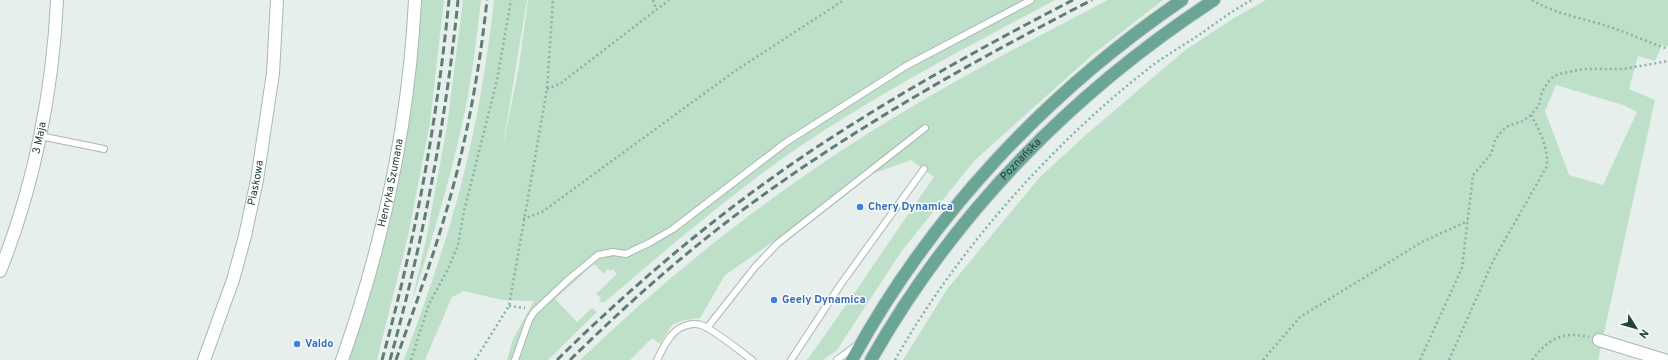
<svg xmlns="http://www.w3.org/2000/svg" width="1668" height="360" viewBox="0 0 1668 360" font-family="Overpass,sans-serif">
  <rect width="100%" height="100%" fill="#e6efeb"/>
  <path fill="#bfe0c8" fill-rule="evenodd" d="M421,0H444L430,123L408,236L377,360H348C390,245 415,122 421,0Z
    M463,0H481C476,43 471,87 461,129C448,187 431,244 412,301L426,240L447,126Z
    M494,0H527L502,152L519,66L528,0H1055C960,51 863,101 775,164C716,207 661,254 606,301L602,303L599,300L601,298L596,294L617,274L612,269L610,271L608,269L604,274L594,264L555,299L577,322L592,308L597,312L548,360H507L513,339L534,301L502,300L464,291L452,297L425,360H404C425,302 446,244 461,185C477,124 487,62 494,0Z
    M1108,0H1163L1092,55L974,161L901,252L837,350L823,360H807C851,300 891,238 934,177L911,160L852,181L786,233L725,275L700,318L681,321L672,325L660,344L652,338L630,360H580C646,297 716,238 791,185C891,114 999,56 1108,0Z
    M1266,0H1668V47L1662,45L1655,61L1638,56L1629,89L1655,100L1598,360H903L948,288L1040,177L1087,134L1184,51L1234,18ZM1556,85L1623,105L1637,112L1603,185L1569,175L1545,111Z"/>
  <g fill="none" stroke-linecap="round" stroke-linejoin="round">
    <defs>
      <path id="service" d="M40,136L104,149
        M707,328L755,267L778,243L925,128
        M515,360L529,320L534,312L569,279L598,255L613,252L626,254L649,243L673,229L785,143L906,66L1031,0
        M657,360C661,352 665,343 671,336C678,327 690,322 701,325C712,328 741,352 752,360
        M791,360L841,284L924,169
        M837,360L857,345"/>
      <g id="minor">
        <path id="s1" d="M0,271C34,187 53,90 57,0"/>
        <path d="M1599,340L1664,360"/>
        <path id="s2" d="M204,360L233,280L245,236L257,180L273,73L277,0"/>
      </g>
      <g id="tertiary">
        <path id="s3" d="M342,360C383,244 409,123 415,0"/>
      </g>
      <g id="primary">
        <path d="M852,360C931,215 1046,93 1182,0"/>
        <path id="s4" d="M871,360C954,213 1073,92 1214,0"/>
      </g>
    </defs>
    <use href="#service" stroke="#a8b8b2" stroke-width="8"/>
    <use href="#minor" stroke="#a8b8b2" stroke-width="14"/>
    <use href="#tertiary" stroke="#a8b8b2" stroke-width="14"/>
    <use href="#primary" stroke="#c2cac8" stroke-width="14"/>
    <path stroke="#86b3a5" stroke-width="2.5" stroke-dasharray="2 3" stroke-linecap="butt" d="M653,0L656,9
      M1532,0C1555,14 1582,18 1607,26C1628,33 1648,42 1668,49
      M547,89L561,83L669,0
      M523,219L542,212L735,71L844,0
      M509,306L525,308
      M411,360L429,304L448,269L458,245L464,211L497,80L511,0
      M475,360L509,306L547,89L553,0
      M895,360C957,250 1053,142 1153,65C1168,54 1184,45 1199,35C1216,23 1233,10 1252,0
      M1263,360L1300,317L1422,242L1468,221
      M1420,360L1462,268L1473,175L1491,154L1495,140L1502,131L1508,126L1523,121L1531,115L1539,105L1542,92L1548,82L1554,76L1563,73L1584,69H1624L1668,61
      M1449,360L1493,261L1547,166C1548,146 1540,132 1531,115
      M1532,360C1548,339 1562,331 1589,337"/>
    <use href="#service" stroke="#fff" stroke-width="6"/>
    <use href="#minor" stroke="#fff" stroke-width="12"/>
    <use href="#tertiary" stroke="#fff" stroke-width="12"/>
    <use href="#primary" stroke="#6aa596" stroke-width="12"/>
    <path stroke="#5f7d75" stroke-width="3" stroke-dasharray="8 4" stroke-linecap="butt" d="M382,360C415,242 437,122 449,0
      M390,360C423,242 446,122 458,0
      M396,360C412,314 429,269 443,222C465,150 479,75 487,0
      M557,360C636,282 722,210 814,149C897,94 984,46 1073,0
      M570,360C629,302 692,246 759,198C864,122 977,59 1092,0"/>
  </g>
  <g fill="#3f7fe0" stroke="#f7fbf9" stroke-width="1.5">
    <circle cx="860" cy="207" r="4"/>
    <circle cx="774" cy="300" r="4"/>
    <circle cx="297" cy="344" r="4"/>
  </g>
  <g text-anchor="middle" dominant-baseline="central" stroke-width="3" stroke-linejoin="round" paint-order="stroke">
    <g font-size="11" fill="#24423a" stroke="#f7fbf9">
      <text stroke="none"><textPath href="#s1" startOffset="139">3 Maja</textPath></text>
      <text stroke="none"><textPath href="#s4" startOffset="251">Poznańska</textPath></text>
      <text stroke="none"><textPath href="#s3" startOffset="184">Henryka Szumana</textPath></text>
      <text stroke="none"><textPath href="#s2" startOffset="185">Piaskowa</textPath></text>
    </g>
    <g font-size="11" font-weight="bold" fill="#366cbe" stroke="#f7fbf9" text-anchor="start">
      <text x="868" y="207">Chery Dynamica</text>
      <text x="782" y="300">Geely Dynamica</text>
      <text x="305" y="344">Valdo</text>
    </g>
  </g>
  <g transform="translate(1636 328) rotate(127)" stroke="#f7fbf9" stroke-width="3" paint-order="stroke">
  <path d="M0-3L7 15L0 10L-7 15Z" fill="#24423a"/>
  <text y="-6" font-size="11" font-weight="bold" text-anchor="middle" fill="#24423a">N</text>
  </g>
</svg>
